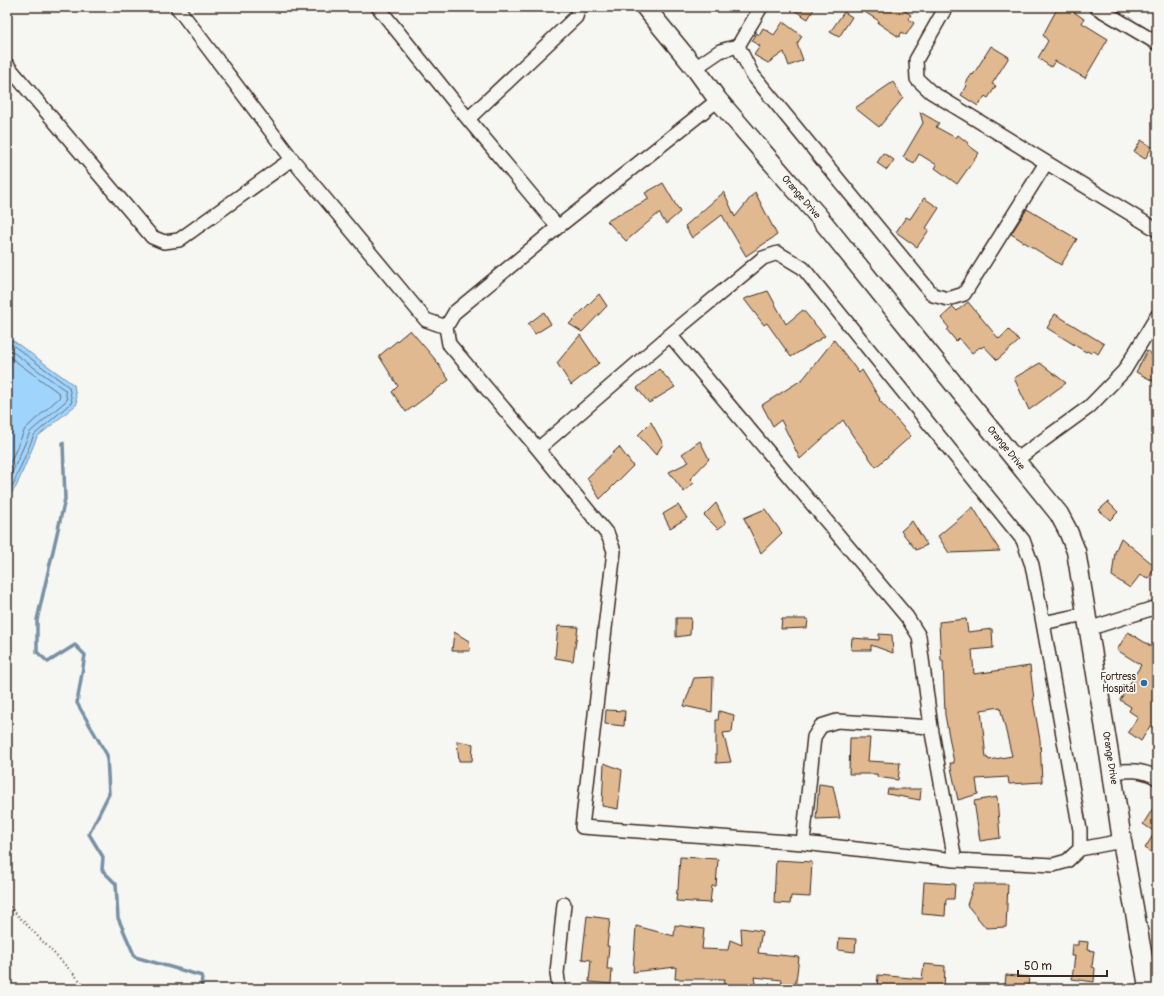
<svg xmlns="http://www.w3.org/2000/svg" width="1164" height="996" viewBox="0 0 1164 996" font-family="Pangolin,sans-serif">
  <rect width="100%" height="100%" fill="#f6f6f2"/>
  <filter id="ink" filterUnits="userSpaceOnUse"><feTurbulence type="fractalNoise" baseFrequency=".025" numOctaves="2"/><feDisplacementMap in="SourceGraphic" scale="8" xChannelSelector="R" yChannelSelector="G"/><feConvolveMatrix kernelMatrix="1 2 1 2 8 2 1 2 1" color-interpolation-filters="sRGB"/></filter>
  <g filter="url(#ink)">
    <path fill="#9fd4fd" stroke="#7790a4" d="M7,338L15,342L74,385L77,404L37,437L16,487L7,499Z"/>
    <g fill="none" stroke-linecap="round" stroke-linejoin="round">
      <path stroke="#636e77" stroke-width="1" d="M7,343L14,346L69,387L72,402L34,435L13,485L7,492
        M7,348L65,390L67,400L30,432L7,484
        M7,355L59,393L60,397L25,429L7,470"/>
      <path stroke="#7790a4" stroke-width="3.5" d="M63,443L65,499L37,620V652L48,662L75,645L85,655L77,703L107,755L109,794L89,834L103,857L102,870L116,884L118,918L135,957L202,976L201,989"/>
    </g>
    <path fill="#e0b991" stroke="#3b2a1e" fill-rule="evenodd" d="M789,7H815L808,19Z
      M857,7H899L911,15L908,19L914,23L906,35L902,32L899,37L878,23L879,21Z
      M1058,7H1067L1084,19L1082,23L1108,39L1085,78L1055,61L1051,67L1038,58L1048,41L1043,35Z
      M844,12L852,17L839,37L830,32Z
      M783,22L802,36L797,44L803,60L789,66L784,52L768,63L754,55L760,46L752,41L757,33L759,35L763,28L774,35Z
      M991,46L1009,57L992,84L996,86L988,98L985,96L978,106L961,95L967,86L965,84L972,74L973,75Z
      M893,82L903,98L879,127L855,108Z
      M920,112L939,123L936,127L956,138L958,135L968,143V145L979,153L957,184L935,168L937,165L919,154L914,163L903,157L923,123Z
      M1141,140L1152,147L1145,159L1134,152Z
      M883,153L894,160L887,170L877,163Z
      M663,183L680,212L666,224L659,213L626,241L607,221L649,199L645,193Z
      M724,192L735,217L755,192L777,235L746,256L722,215L692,238L685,226Z
      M924,198L939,208L926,228L929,230L917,247L896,232L906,217L910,219Z
      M1027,209L1077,239L1061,265L1011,234Z
      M768,291L786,324L803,310L825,336L791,357L767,323L764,325L744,299Z
      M599,294L607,306L582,332L569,324Z
      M968,302L999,339L1009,330L1019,341L997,360L984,346L981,348L980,347L972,353L959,338L956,341L947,330L949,328L941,318L953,307L957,311Z
      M544,312L551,324L535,334L528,324Z
      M1055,314L1104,344L1098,354L1094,351L1091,353L1087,351L1086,352L1047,328Z
      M410,330L434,358L449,380L406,412L392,392L398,386L379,356Z
      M580,335L599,363L571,385L557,363Z
      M834,340L859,373L862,370L880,399L879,400L911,436L876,467L853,436L843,420L800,459L781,420L773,426L762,405L803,379Z
      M1147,351L1157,357V383L1136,372Z
      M1040,363L1066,383L1029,410L1014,378Z
      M659,369L675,387L649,403L637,388Z
      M651,422L663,444L656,455L638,435Z
      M700,441L709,459L690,479L694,483L684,492L669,472L689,462L682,454Z
      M619,447L633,466L600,499L587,478Z
      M1108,502L1118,512L1110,520L1099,510Z
      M716,503L726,523L718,529L704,515Z
      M678,505L687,518L670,528L663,514Z
      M973,507L1000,551L949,553L938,536Z
      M765,509L782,533L761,553L744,518Z
      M912,521L927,545L916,550L901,531Z
      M1121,538L1155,566L1149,578L1140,575L1130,588L1112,576L1115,552Z
      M676,618H691L690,635L676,637Z
      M782,619H808L807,628L781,629Z
      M966,619L968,632L992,629L993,648L972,650L974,674L1030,666L1034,700H1033L1040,740L1042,782L1009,784L1008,777L976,779L978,794L958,800L950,763H954L945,715L943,661H941L939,622ZM1000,707L1012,756L989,760L988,758H986L981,710Z
      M558,626L578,627L573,661L555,658Z
      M454,632L469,641L470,651H452Z
      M1128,632L1157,650V730L1150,726L1141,741L1128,732L1138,717L1129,711L1131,707L1120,700L1141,665L1117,650Z
      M879,634L892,635L893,653L871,645V650H851L852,638L879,640Z
      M713,677L712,712L684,706L694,678Z
      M606,710L625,711L624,726L605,724Z
      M719,711L734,715L732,732L723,733L731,762L716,763V720H718Z
      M850,738H870L868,761L900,763L898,780L877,777V774H849Z
      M457,741L473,744L472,761H459Z
      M604,763L622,770L618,809L602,806Z
      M819,784L833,786L840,818L816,819Z
      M888,789H921L920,800L887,794Z
      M997,797L1000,838L980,841L974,801Z
      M1157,802V856L1145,848L1155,832L1143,824Z
      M680,857L718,859L716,886H712L710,903L676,901L677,890H678Z
      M776,860L812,862L810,897L791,896L790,904L774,903Z
      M924,882L955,884L954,899H946L945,916L922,914Z
      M974,884H1008L1006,927L986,928L967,905Z
      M587,916L610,919L607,946H609L607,969H612L611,984L589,982L591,960L582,959Z
      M675,925L704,929L702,949L728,950L730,940L742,945L741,928L762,931L758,953L799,957L795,989H781L782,980L754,977L756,989H723L725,979H675L676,967L633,972L636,926L674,936Z
      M839,938L856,939L855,952L838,950Z
      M1078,941L1088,942L1087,950L1094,951L1092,967L1095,968L1094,982L1072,979L1075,956H1071L1072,945H1078Z
      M924,964L945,966L944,989H877L878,975L922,979Z
      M1006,975L1029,977L1028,987L1005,985Z"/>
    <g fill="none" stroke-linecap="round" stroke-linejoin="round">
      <defs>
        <path id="street" d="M177,7L292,159L426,320L446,327
          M378,7L468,119L558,227
          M761,7L738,46L752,74L933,295L948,299L964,294L1046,163
          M946,7L916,60L917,79L931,92L1157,230
          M1096,7L1157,43
          M7,65L152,237L164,242L179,240L292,159
          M695,68L720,51L738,46
          M468,119L576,17L579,7
          M670,335L907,617L919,636L931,727L955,860
          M538,449L670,335L763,258L778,253L803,268L1023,540L1032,565L1043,623L1080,830V849L1067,861L1053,865L955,860L803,843L582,827L614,551L608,535L538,449L449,344L446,327L455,312L558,227L718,100
          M1016,460L1089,407L1124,371L1157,316
          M1043,623L1085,614
          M1088,629L1157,607
          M1112,772C1128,770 1143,769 1157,778
          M803,843L814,737L821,726L837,721L931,727
          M1080,849L1122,841
          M559,989L557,973L564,904"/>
        <path id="secondary" d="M645,7L695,68L718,100L819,217L1059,514L1068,531L1076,551L1112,772L1122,841L1142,952L1147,981V989"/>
      </defs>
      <use href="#street" stroke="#3b2a1e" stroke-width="16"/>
      <use href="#secondary" stroke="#3b2a1e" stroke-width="21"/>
      <path stroke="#3b2a1e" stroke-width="2" stroke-dasharray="1 3" stroke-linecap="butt" d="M7,904L88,989"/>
      <use href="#street" stroke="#f6f6f2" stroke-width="13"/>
      <use href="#secondary" stroke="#f6f6f2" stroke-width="18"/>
    </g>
  </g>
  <circle fill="#1f6fb2" stroke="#f6f6f2" stroke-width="1.5" cx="1144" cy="683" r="4"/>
  <g text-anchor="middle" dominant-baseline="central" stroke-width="3.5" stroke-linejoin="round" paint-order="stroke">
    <g font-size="10" fill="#3b2a1e" stroke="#f6f6f2">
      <text transform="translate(801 197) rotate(49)">Orange Drive</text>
      <text transform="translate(1006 448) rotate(51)">Orange Drive</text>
      <text transform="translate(1110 758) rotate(81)">Orange Drive</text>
    </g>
    <g font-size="10" fill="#3b2a1e" stroke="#f6f6f2" text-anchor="end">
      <text x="1136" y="677">Fortress<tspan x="1136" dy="12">Hospital</tspan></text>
    </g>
  </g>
  <rect width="1164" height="996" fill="none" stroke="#f6f6f2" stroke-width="24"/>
  <rect x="12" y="12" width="1140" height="972" fill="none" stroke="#3b2a1e" stroke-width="1.5" filter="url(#ink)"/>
  <path d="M1018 970v6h89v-6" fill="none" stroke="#3b2a1e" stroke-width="2"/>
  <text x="1024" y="970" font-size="12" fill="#3b2a1e" stroke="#f6f6f2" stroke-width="3" paint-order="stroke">50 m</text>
</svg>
